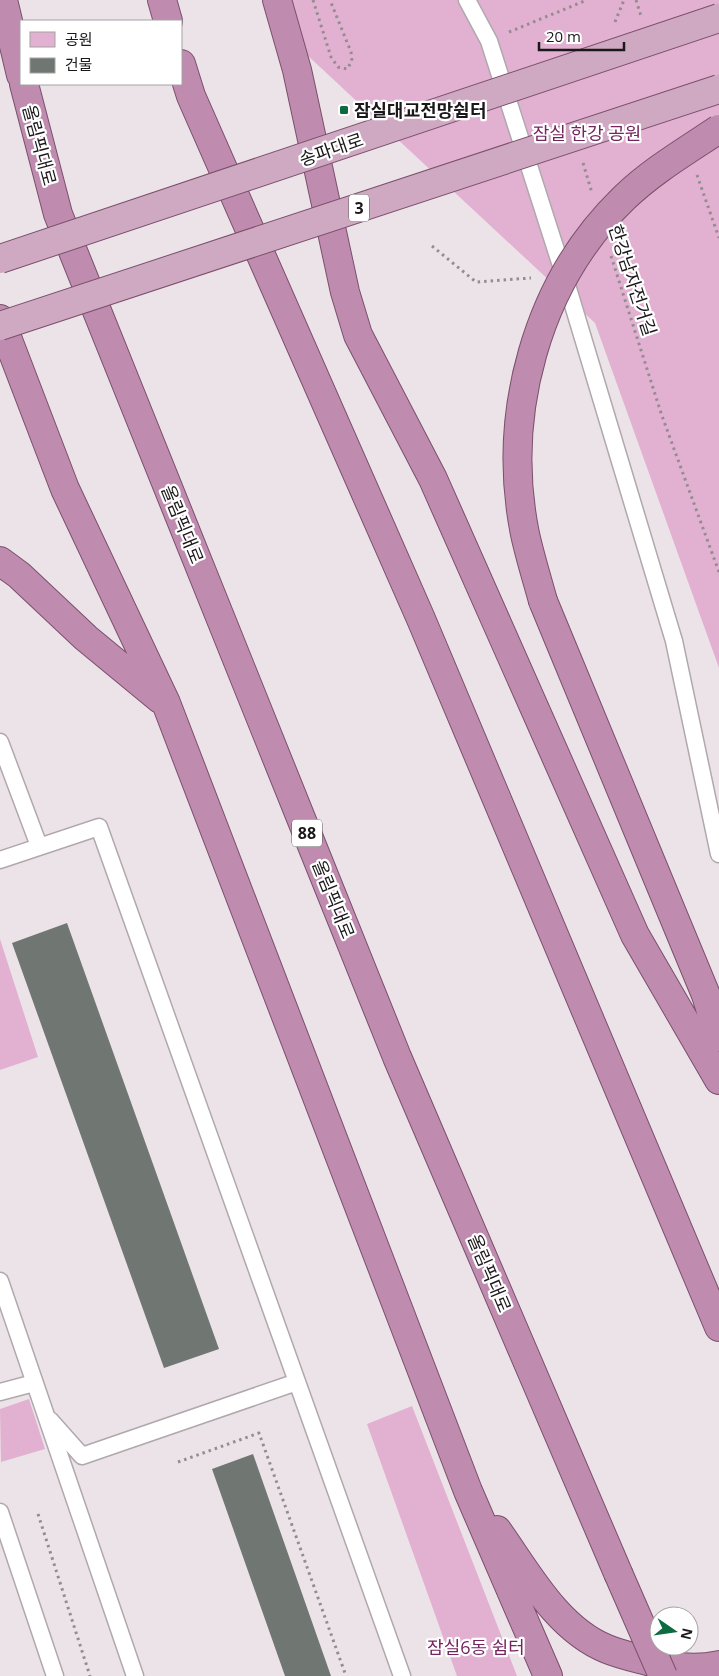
<svg xmlns="http://www.w3.org/2000/svg" width="719" height="1676" viewBox="0 0 719 1676" font-family="'Open Sans','Noto Sans KR',sans-serif">
  <rect width="100%" height="100%" fill="#ece3e8"/>
  <path fill="#e2b1d1" d="M292,0H719V668L595,323L306,54Z
    M0,939L38,1057L0,1070Z
    M29,1399L45,1449L1,1462L0,1409Z
    M412,1406L517,1676H457L367,1424Z"/>
  <path fill="#707772" d="M67,923L219,1349L164,1368L12,943Z
    M253,1454L331,1676H285L212,1469Z"/>
  <g fill="none" stroke-linecap="round" stroke-linejoin="round">
    <defs>
      <path id="service" d="M467,0L489,41L564,275L674,641L719,854
        M0,742L39,846
        M0,860L99,827L402,1676
        M0,1281L135,1676
        M0,1392L34,1383
        M50,1420L82,1456L297,1382
        M0,1512L55,1676"/>
      <path id="trunk" d="M3,0L21,75
        M162,0L168,21
        M277,0L297,70L345,292L358,335L433,479L635,935L719,1080
        M181,64L191,96L421,619L719,1327
        M24,84L58,214L397,1057L618,1573
        M0,319L65,489L166,703L468,1491L548,1676
        M0,561L19,575L86,638L160,699
        M543,601L706,995L719,1037
        M497,1530C527,1572 557,1629 607,1649C619,1654 632,1657 644,1660C668,1667 694,1671 719,1665"/>
    </defs>
    <use href="#service" stroke="#b0a8ad" stroke-width="19"/>
    <use href="#trunk" stroke="#7b506d" stroke-width="30"/>
    <path stroke="#938c90" stroke-width="3" stroke-dasharray="2.5 4" stroke-linecap="butt" d="M313,0L331,57L338,67L347,69L352,61L351,52L330,0
      M636,0L641,16
      M615,22L624,0
      M509,32L587,0
      M583,163L592,193
      M697,175L719,238
      M432,246L476,282L531,278
      M611,256L662,416L719,572
      M178,1462L259,1433L346,1676
      M38,1514L90,1676"/>
    <use href="#service" stroke="#fff" stroke-width="16"/>
    <use href="#trunk" stroke="#bf8bae" stroke-width="28"/>
    <defs>
      <path id="primary-bridge" d="M0,259L719,18
        M0,326L719,89"/>
      <path id="trunk-bridge" d="M543,601C537,579 530,557 525,534C501,415 536,283 624,198C652,171 686,151 719,129
        M618,1573L663,1676"/>
    </defs>
    <use href="#primary-bridge" stroke="#7b506d" stroke-width="30" stroke-linecap="butt"/>
    <use href="#trunk-bridge" stroke="#7b506d" stroke-width="30" stroke-linecap="butt"/>
    <use href="#primary-bridge" stroke="#cfa8c2" stroke-width="28"/>
    <use href="#trunk-bridge" stroke="#bf8bae" stroke-width="28"/>
  </g>
  <rect fill="#0d6b3f" stroke="#fff" stroke-width="2" x="339" y="105" width="10" height="10" rx="2.5"/>
  <g text-anchor="middle" dominant-baseline="central" stroke-width="4.5" stroke-linejoin="round" paint-order="stroke">
    <g fill="#fff" stroke="#5f5d5f" stroke-width="1">
      <rect x="349" y="194.5" width="20" height="27" rx="4"/>
      <rect x="292" y="819.5" width="30" height="27" rx="4"/>
    </g>
    <g font-size="16" font-weight="bold" fill="#1b181a">
      <text x="359" y="208">3</text>
      <text x="307" y="833">88</text>
    </g>
    <g font-size="18" font-weight="bold" fill="#1b181a" stroke="#fff" text-anchor="start">
      <text x="354" y="110">잠실대교전망쉼터</text>
    </g>
    <g font-size="18" fill="#762460" stroke="#fff">
      <text x="587" y="133">잠실 한강 공원</text>
      <text x="476" y="1647">잠실6동 쉼터</text>
    </g>
    <g font-size="18" fill="#1b181a" stroke="#fff">
      <text transform="translate(40 145) rotate(75)">올림픽대로</text>
      <text transform="translate(331 149) rotate(-19)">송파대로</text>
      <text transform="translate(633 280) rotate(72)">한강남자전거길</text>
      <text transform="translate(183 524) rotate(68)">올림픽대로</text>
      <text transform="translate(334 899) rotate(68)">올림픽대로</text>
      <text transform="translate(490 1273) rotate(67)">올림픽대로</text>
    </g>
  </g>
  <rect x="20" y="20" width="162" height="65" fill="#ffffff" stroke="#a4a3a3"/>
  <rect x="30" y="32" width="25" height="15" fill="#e2b1d1" stroke="#a4a3a3"/>
  <text x="65" y="45" font-size="15" fill="#1b181a">공원</text>
  <rect x="30" y="58" width="25" height="15" fill="#707772" stroke="#a4a3a3"/>
  <text x="65" y="70" font-size="15" fill="#1b181a">건물</text>
  <g transform="translate(674 1631) rotate(103)"><circle r="24" fill="#ffffff" stroke="#a4a3a3"/>
  <path d="M0-4L9 19L0 12L-9 19Z" fill="#0d6b3f"/>
  <text y="-8" font-size="14" font-weight="bold" text-anchor="middle" fill="#1b181a">N</text>
  </g>
  <path d="M539 42v8h85v-8" fill="none" stroke="#1b181a" stroke-width="2.5"/>
  <text x="546" y="42" font-size="15" fill="#1b181a" stroke="#ffffff" stroke-width="4" paint-order="stroke">20 m</text>
</svg>
